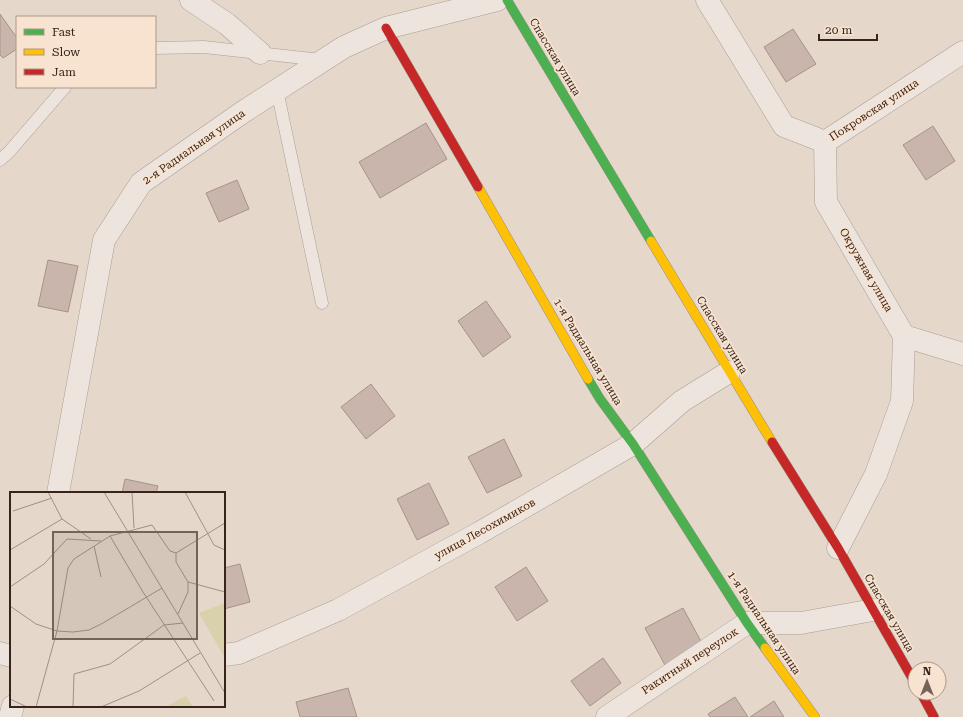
<svg xmlns="http://www.w3.org/2000/svg" width="963" height="717" viewBox="0 0 963 717" font-family="'Roboto Serif',serif">
  <rect width="100%" height="100%" fill="#e5d8cb"/>
  <path fill="#c9b5ac" stroke="#a5938a" d="M0,14L17,38V49L3,58L0,55Z
    M793,29L816,64L786,82L764,47Z
    M426,123L447,159L380,198L359,162Z
    M933,126L955,161L926,180L903,145Z
    M237,180L249,209L219,222L206,193Z
    M48,260L78,266L68,312L38,306Z
    M486,301L511,337L483,357L458,321Z
    M371,384L395,416L366,439L341,407Z
    M504,439L522,476L487,493L468,457Z
    M125,479L158,486L156,493H122Z
    M429,483L449,524L417,540L397,499Z
    M240,564L250,602L224,609V568Z
    M526,567L548,601L517,621L495,587Z
    M683,608L704,647L666,667L645,628Z
    M603,658L621,683L590,706L571,681Z
    M348,688L357,717H300L296,702Z
    M735,697L748,717H710L708,714Z
    M774,701L784,717H750Z"/>
  <g fill="none" stroke-linecap="round" stroke-linejoin="round">
    <defs>
      <path id="lane" d="M155,48L204,47L321,60
        M277,90L322,303
        M0,160L9,152L65,87"/>
      <path id="street" d="M191,0L227,24L260,53
        M707,0L784,126L825,142L963,52
        M825,142L826,202L904,336L963,354
        M58,493L104,240L141,183L243,112L344,47L386,28L497,0
        M838,548L876,474L902,401L904,336
        M0,653L11,656
        M224,655L239,653L338,610L479,533L633,444L682,401L729,372
        M10,717L13,706
        M607,717L747,623H801L873,610"/>
      <path id="fast" d="M507,0L651,241
        M588,379L600,399L633,444L747,623L765,648"/>
      <path id="slow" d="M478,187L588,379
        M651,241L772,442
        M765,648L815,717"/>
      <path id="jam" d="M386,28L478,187
        M772,442L838,548L915,683
        M921,693L934,717"/>
    </defs>
    <use href="#lane" stroke="#aa9d95" stroke-width="13"/>
    <use href="#street" stroke="#aa9d95" stroke-width="23"/>
    <use href="#fast" stroke="#9a8d84" stroke-width="10"/>
    <use href="#slow" stroke="#9a8d84" stroke-width="10"/>
    <use href="#jam" stroke="#9a8d84" stroke-width="10"/>
    <use href="#lane" stroke="#ede5dd" stroke-width="12"/>
    <use href="#street" stroke="#ede5dd" stroke-width="22"/>
    <use href="#fast" stroke="#4caf50" stroke-width="9"/>
    <use href="#slow" stroke="#ffc107" stroke-width="9"/>
    <use href="#jam" stroke="#c62828" stroke-width="9"/>
  </g>
  <g text-anchor="middle" dominant-baseline="central" stroke-width="3.5" stroke-linejoin="round" paint-order="stroke">
    <g font-size="11" fill="#39241c" stroke="#f7e3d0">
      <text transform="translate(555 57) rotate(59)">Спасская улица</text>
      <text transform="translate(874 110) rotate(-33)">Покровская улица</text>
      <text transform="translate(194 147) rotate(-35)">2-я Радиальная улица</text>
      <text transform="translate(866 270) rotate(60)">Окружная улица</text>
      <text transform="translate(722 335) rotate(59)">Спасская улица</text>
      <text transform="translate(588 352) rotate(59)">1-я Радиальная улица</text>
      <text transform="translate(485 529) rotate(-29)">улица Лесохимиков</text>
      <text transform="translate(889 613) rotate(60)">Спасская улица</text>
      <text transform="translate(764 623) rotate(56)">1-я Радиальная улица</text>
      <text transform="translate(690 661) rotate(-33)">Ракитный переулок</text>
    </g>
  </g>
  <g transform="translate(10 492)">
    <rect width="215" height="215" fill="#e5d8cb"/>
    <path d="M215,111V166L189,121ZM176,204L183,215H156L164,210Z" fill="#d9d0ac"/>
    <path fill="none" stroke="#a09085" stroke-width="1" d="M38,0L52,27L81,47M94,0L215,201M122,0L124,36M175,0L204,53L215,58M3,19L42,6M100,44L133,100L204,209M84,54L91,85M0,58L52,27M166,61V70L178,90L215,100M0,95L34,72L57,47L91,49M0,114L26,132L47,139L63,140L79,138L93,131L152,96M168,122L178,100V90M0,207L17,215M26,215L47,139L58,76L64,67L100,44L142,33L160,59L166,61L215,31M63,215L64,182L100,172L154,133L173,131M91,215L129,199L190,161"/>
    <path fill="#756359" fill-opacity="0.15" stroke="#756359" stroke-width="2" d="M43,40H187V147H43Z"/>
    <rect width="215" height="215" fill="none" stroke="#39241c" stroke-width="2"/>
  </g>
  <rect x="16" y="16" width="140" height="72" fill="#f7e3d0" stroke="#ab9788"/>
  <rect x="24" y="29" width="20" height="6" fill="#4caf50" stroke="#ab9788"/>
  <text x="52" y="36" font-size="12" fill="#39241c">Fast</text>
  <rect x="24" y="49" width="20" height="6" fill="#ffc107" stroke="#ab9788"/>
  <text x="52" y="56" font-size="12" fill="#39241c">Slow</text>
  <rect x="24" y="69" width="20" height="6" fill="#c62828" stroke="#ab9788"/>
  <text x="52" y="76" font-size="12" fill="#39241c">Jam</text>
  <g transform="translate(927 681)"><circle r="19" fill="#f7e3d0" stroke="#ab9788"/>
  <path d="M0-3L7 15L0 10L-7 15Z" fill="#756359"/>
  <text y="-6" font-size="11" font-weight="bold" text-anchor="middle" fill="#39241c">N</text>
  </g>
  <path d="M819 34v6h58v-6" fill="none" stroke="#39241c" stroke-width="2"/>
  <text x="825" y="34" font-size="12" fill="#39241c" stroke="#f7e3d0" stroke-width="3" paint-order="stroke">20 m</text>
</svg>
